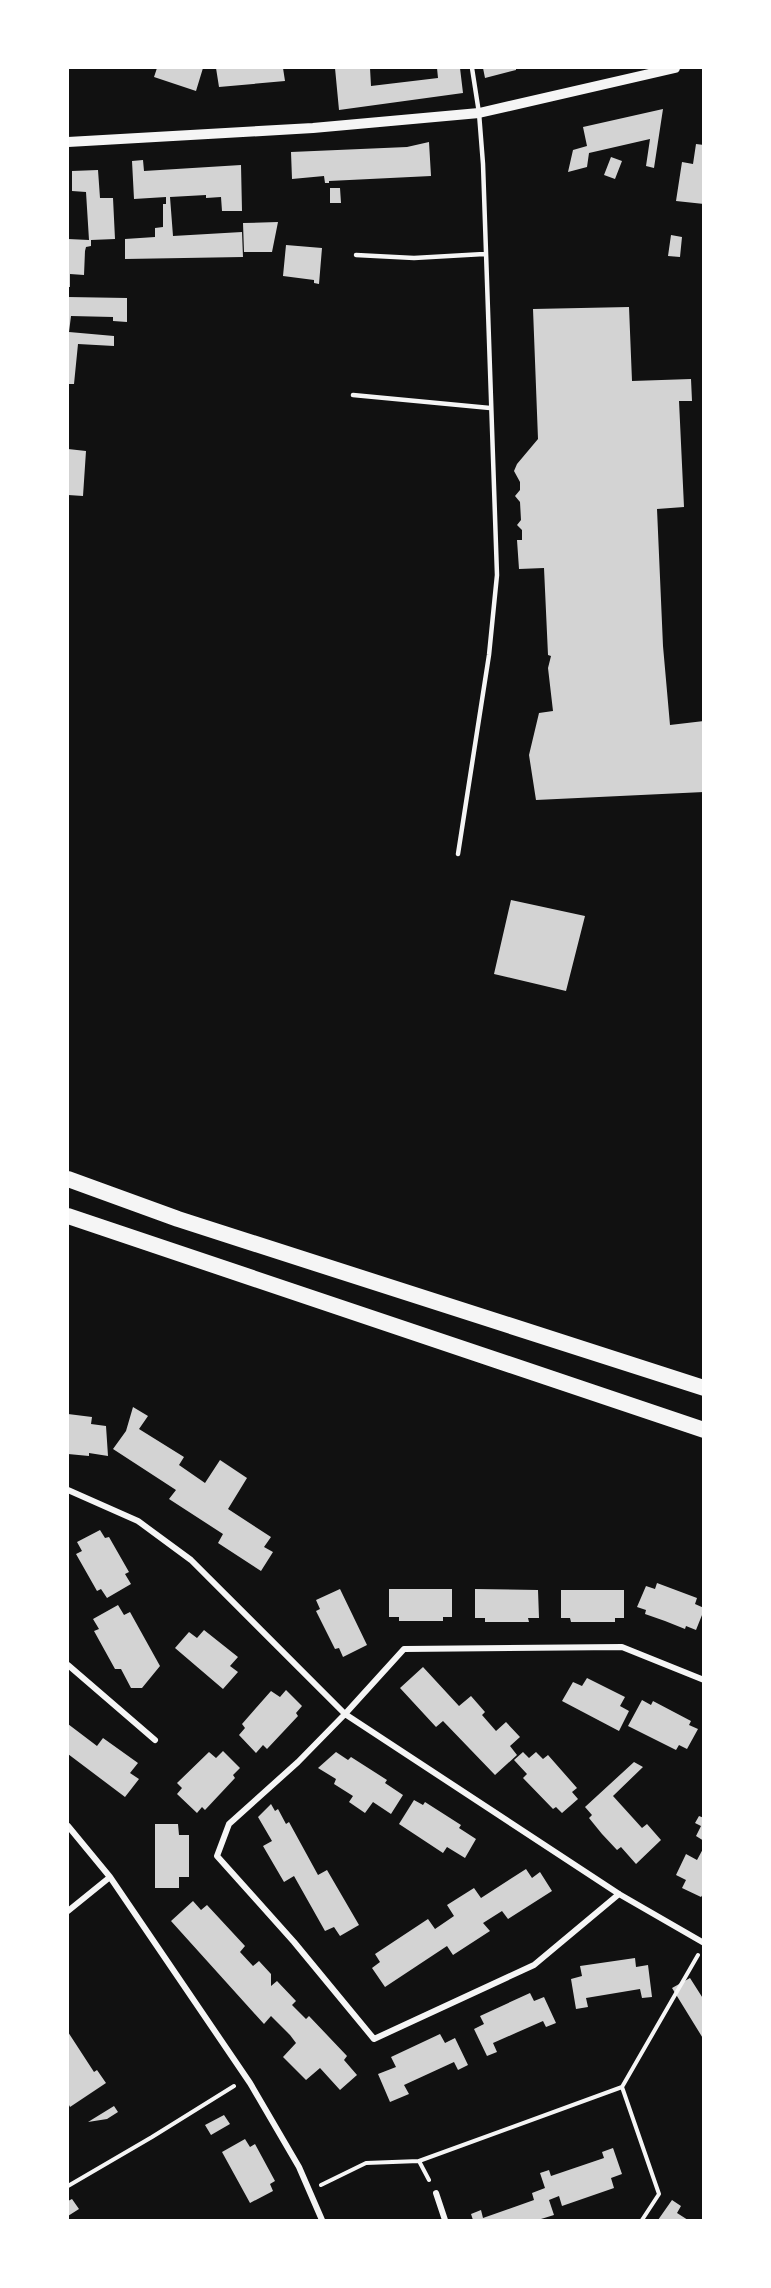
<svg xmlns="http://www.w3.org/2000/svg" width="771" height="2288" viewBox="0 0 771 2288" font-family="'PT Sans Narrow',sans-serif">
  <rect width="100%" height="100%" fill="#111"/>
  <path fill="#d3d3d3" d="M157,68H203L196,91L154,77Z
    M216,68H283L285,81L219,87Z
    M335,68H370L371,86L438,78L437,68H460L463,93L339,110Z
    M483,68H516V70L485,78Z
    M663,109L654,168L646,166L650,139L589,153L587,167L568,172L573,150L587,146L583,127Z
    M429,142L431,176L329,181V183H325L324,176L292,179L291,152L407,147Z
    M696,144L704,145V204L676,201L682,162L693,164Z
    M611,157L622,161L615,179L604,175Z
    M143,160L144,171L241,165L242,211H222L221,197L206,198V195L170,197L173,236L242,232L243,257L125,259V239L155,237V228L163,227V204H166V197L134,199L132,161Z
    M98,170L100,198H113L115,239L91,240V246L86,247L85,251L84,275L70,274V287H68V239L89,240L86,192L72,191V171Z
    M330,188H340L341,203H330Z
    M278,222L272,252H244L243,223Z
    M671,235L682,237L680,257L668,256Z
    M286,245L322,248L319,284L314,283V280L283,276Z
    M68,297L127,298V322L113,321V317L71,316L69,332L114,336V346L78,344L74,384H68Z
    M629,307L632,381L691,379L692,401H679L684,507L657,509L663,646L670,725L704,721V792L536,800L529,755L539,713L553,711L548,668L551,656L548,655L544,568L519,569L517,540H522V530L517,525L521,520L520,502L515,496L520,490V482L514,471L517,464L538,439L533,309Z
    M68,449L86,451L83,496L68,495Z
    M511,900L585,916L566,991L494,974Z
    M133,1407L148,1416L139,1429L184,1457L179,1465L205,1483L220,1460L247,1478L228,1509L271,1537L264,1547L273,1552L261,1571L218,1543L223,1534L169,1499L176,1490L113,1449L126,1431Z
    M68,1414L92,1417L91,1424L106,1426L108,1456L89,1453V1456L68,1454Z
    M100,1530L105,1538L109,1537L129,1572L125,1574L131,1584L107,1598L101,1589L97,1591L76,1554L82,1551L77,1542Z
    M657,1583L697,1598L695,1604L704,1608V1610L696,1630L686,1626L685,1629L665,1621L645,1614L646,1610L637,1607L646,1586L655,1589Z
    M340,1589L367,1645L343,1657L339,1648L335,1649L316,1611L320,1609L316,1600Z
    M389,1589H452V1617H443V1621H399V1617H389Z
    M475,1589L538,1590L539,1618H528L529,1622H485V1618H475Z
    M561,1590H624V1618H615V1622H571L570,1618H561Z
    M118,1605L124,1615L130,1612L160,1666L142,1688H131L121,1669H115L94,1631L99,1629L93,1619Z
    M204,1630L238,1657L230,1666L238,1672L223,1689L175,1648L189,1632L197,1638Z
    M423,1667L459,1706L471,1696L485,1712L482,1715L496,1731L506,1722L520,1737L510,1746L517,1755L495,1775L443,1721L436,1727L400,1688Z
    M587,1678L625,1697L620,1706L629,1711L619,1731L562,1701L573,1682L582,1686Z
    M286,1690L302,1706L296,1713L298,1716L267,1749L263,1745L256,1753L239,1735L245,1728L242,1724L271,1691L280,1697Z
    M642,1700L651,1705L653,1701L691,1721L689,1725L698,1729L687,1749L679,1745L676,1750L628,1726Z
    M68,1724L97,1746L103,1738L138,1763L130,1773L139,1779L125,1797L68,1754Z
    M223,1751L240,1768L233,1775L235,1778L205,1810L202,1807L197,1813L177,1794L182,1788L177,1783L209,1752L216,1758Z
    M336,1752L348,1760L351,1757L387,1780L385,1783L403,1795L391,1814L373,1802L365,1813L349,1802L353,1796L334,1784L336,1779L318,1768Z
    M523,1752L529,1758L536,1752L543,1759L548,1755L577,1788L572,1792L578,1799L562,1813L556,1807L553,1809L523,1778L527,1774L514,1760Z
    M634,1762L643,1767L613,1796L642,1828L647,1824L661,1840L636,1864L621,1847L617,1850L602,1834L589,1818L592,1815L585,1807Z
    M414,1800L423,1805L425,1802L461,1825L459,1828L476,1839L465,1858L447,1847L443,1853L399,1824Z
    M271,1804L275,1811L278,1809L286,1824L289,1822L318,1875L327,1870L359,1925L340,1936L334,1927L325,1931L294,1876L284,1882L263,1846L272,1841L258,1817Z
    M699,1816L704,1818V1841L696,1836L701,1826L695,1823Z
    M155,1824H178L179,1835H189V1877H179V1888H155Z
    M704,1847V1893L701,1897L682,1888L686,1880L676,1875L686,1854L697,1860Z
    M526,1869L532,1878L540,1872L552,1891L508,1919L502,1911L483,1923L490,1931L453,1955L447,1946L385,1987L372,1968L380,1962L375,1954L428,1919L435,1929L454,1916L447,1905L474,1888L481,1898Z
    M193,1901L201,1910L207,1905L245,1946L240,1952L253,1966L259,1961L271,1974V1986L277,1981L296,2001L292,2005L306,2019L309,2016L347,2056L344,2060L357,2075L340,2090L320,2068L306,2080L283,2057L296,2043L290,2035L271,2016L264,2024L171,1921Z
    M635,1958L636,1967L648,1965L652,1997L642,1998L640,1989L586,1998L588,2007L576,2009L571,1979L582,1976L580,1966Z
    M690,1978L704,2000V2040L672,1988Z
    M530,1993L534,2001L544,1997L556,2023L546,2027L543,2021L493,2043L497,2052L487,2056L474,2029L484,2024L480,2016Z
    M68,2032L94,2072L97,2070L106,2083L70,2107L68,2103Z
    M440,2034L445,2043L455,2038L468,2065L458,2070L454,2062L404,2085L409,2094L390,2102L378,2074L396,2067L391,2057Z
    M114,2106L118,2112L107,2119L88,2122Z
    M224,2115L230,2124L211,2135L205,2125Z
    M245,2139L250,2147L255,2144L275,2181L270,2184L273,2191L250,2203L222,2152Z
    M613,2148L622,2174L611,2178L614,2188L562,2206L559,2196L549,2200L554,2215L541,2219L542,2220H473L471,2214L481,2210L483,2218L534,2200L532,2193L545,2188L540,2173L549,2170L551,2176L604,2158L602,2152Z
    M72,2199L79,2209L68,2216V2201Z
    M672,2200L681,2206L677,2213L688,2220H658Z"/>
  <g fill="none" stroke-linecap="round" stroke-linejoin="round">
    <path stroke="#f5f5f5" stroke-width="4" d="M622,2087L659,2194L642,2220
      M419,2161L622,2087L698,1955
      M321,2185L366,2163L419,2161L429,2180
      M68,2186L152,2137L234,2086"/>
    <path stroke="#f5f5f5" stroke-width="4.5" d="M356,255L414,258L484,254
      M353,395L490,408
      M458,854L489,655L497,575L483,164L479,113L472,68"/>
    <path stroke="#f5f5f5" stroke-width="6" d="M68,1490L138,1521L191,1560L345,1714L619,1894L704,1943
      M68,1665L155,1740
      M68,1826L110,1877L250,2083L299,2167L322,2220
      M619,1894L534,1965L374,2039L294,1942L217,1856L229,1824L298,1762L345,1714L404,1649L622,1647L704,1680
      M68,1911L110,1877
      M436,2193L445,2220"/>
    <path stroke="#f5f5f5" stroke-width="10" d="M68,142L313,128L479,113L675,68"/>
    <path stroke="#f5f5f5" stroke-width="16" d="M68,1179L178,1219L704,1388
      M68,1216L704,1430"/>
  </g>
  <rect width="771" height="2288" fill="none" stroke="#ffffff" stroke-width="138"/>
</svg>
